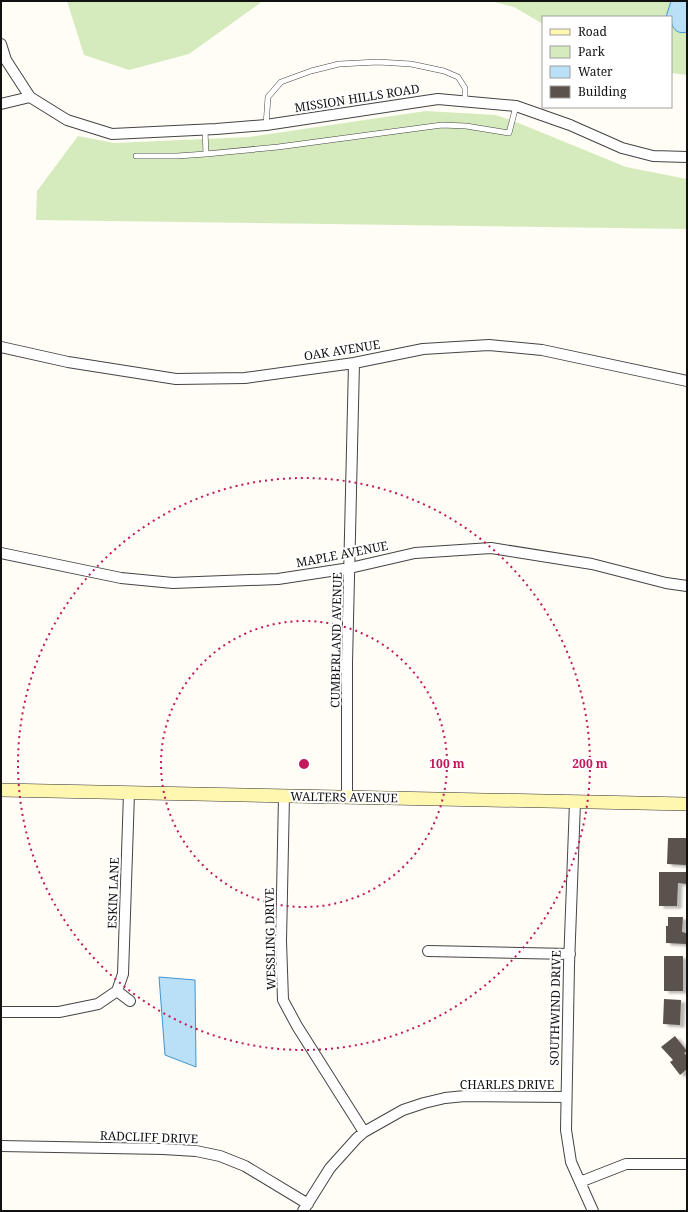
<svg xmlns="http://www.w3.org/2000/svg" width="688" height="1212" viewBox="0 0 688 1212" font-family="'Noto Serif',serif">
  <defs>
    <filter id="shadow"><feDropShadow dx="4.5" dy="2.5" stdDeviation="1" flood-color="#0004"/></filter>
  </defs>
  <rect width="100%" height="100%" fill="#fffdf5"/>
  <path fill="#d5ebbd" d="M67,1H263L189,54L129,70L84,55Z
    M490,1H687V75L671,73V17H543V24L514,7Z
    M426,111L496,115L521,124L626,167L687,179V229L36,220L37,191L78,136L114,143L249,137Z"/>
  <path fill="#b9e0f7" stroke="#3f96cf" d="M671,1H687V32C676,35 671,27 671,17H666Z
    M159,977L195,980L196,1067L165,1055Z"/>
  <path fill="#5a524d" filter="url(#shadow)" d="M668,838H687L686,865L667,864Z
    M659,872H687V884L678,883L677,906H659Z
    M668,917H683L682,932L686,933V944L666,943V926H668Z
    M664,956H683V991H664Z
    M664,999L681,1000L680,1025L663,1024Z
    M675,1036L687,1051L684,1053L687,1056V1069L680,1075L670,1062L673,1060L661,1047Z"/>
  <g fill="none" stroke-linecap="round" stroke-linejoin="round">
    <defs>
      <path id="lane" d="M266,125L268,97L281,82L311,71L339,64L378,62L411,64L444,71L458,77L465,88V101
        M206,154L278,147L442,125L466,126L509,133L516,106
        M136,156H177L206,154L205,130"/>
      <path id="street" d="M1,44L6,60L30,97L67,120L112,134L216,129L266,125L438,99L516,106L570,125L622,148L653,156L687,157
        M1,104L30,97
        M1,347L68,362L176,379L245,378L354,363L423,349L489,345L542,350L687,381
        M1,553L121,578L173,583L278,579L350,568L415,553L491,548L592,564L666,583L687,586
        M284,796L281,941L283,1000L297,1026L364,1132
        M347,797V663L354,363
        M575,802L569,965L566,1130L571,1162L593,1211
        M428,951L570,954
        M117,991L123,974L129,793
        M1,1012H59L98,1004L117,991L130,1001
        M1,1146L163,1149L196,1151L220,1156L245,1166L308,1204
        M580,1182L626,1164H687
        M303,1211L330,1168L357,1138L364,1132L403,1110L424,1103L445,1098L465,1096L566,1097"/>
      <path id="secondary" d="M1,790L687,804"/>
    </defs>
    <use href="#lane" stroke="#444" stroke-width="6"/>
    <use href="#street" stroke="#444" stroke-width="12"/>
    <use href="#secondary" stroke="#333" stroke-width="14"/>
    <use href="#lane" stroke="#fff" stroke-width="5"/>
    <use href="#street" stroke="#fff" stroke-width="10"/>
    <use href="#secondary" stroke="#fff6b0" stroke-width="13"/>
  </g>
  <g fill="none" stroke="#c2185b" stroke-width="2" stroke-dasharray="2 4">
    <circle cx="304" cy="764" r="143"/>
    <circle cx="304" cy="764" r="286"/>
  </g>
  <g text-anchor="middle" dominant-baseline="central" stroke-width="4" stroke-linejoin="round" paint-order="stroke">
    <g font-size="12" fill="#111" stroke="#fff">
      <text transform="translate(357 98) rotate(-9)">MISSION HILLS ROAD</text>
      <text transform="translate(342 350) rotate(-9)">OAK AVENUE</text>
      <text transform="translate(342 554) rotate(-11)">MAPLE AVENUE</text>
      <text transform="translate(336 640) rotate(-89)">CUMBERLAND AVENUE</text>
      <text transform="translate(344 797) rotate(1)">WALTERS AVENUE</text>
      <text transform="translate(113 893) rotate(-88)">ESKIN LANE</text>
      <text transform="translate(270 939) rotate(-91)">WESSLING DRIVE</text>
      <text transform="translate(555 1008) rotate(-89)">SOUTHWIND DRIVE</text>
      <text x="507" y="1084">CHARLES DRIVE</text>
      <text transform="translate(149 1137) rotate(2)">RADCLIFF DRIVE</text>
    </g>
  </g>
  <circle cx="304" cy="764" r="6" fill="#c2185b" stroke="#fff" stroke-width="2"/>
  <g font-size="12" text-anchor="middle" font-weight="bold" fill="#c2185b" stroke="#fff" stroke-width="4" stroke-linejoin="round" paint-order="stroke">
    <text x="447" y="768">100 m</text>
    <text x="590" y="768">200 m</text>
  </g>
  <rect width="688" height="1212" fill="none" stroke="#111111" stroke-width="4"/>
  <rect x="542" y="16" width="130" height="92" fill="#ffffff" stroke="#a0a0a0"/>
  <rect x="550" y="29" width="20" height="6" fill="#fff6b0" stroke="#a0a0a0"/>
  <text x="578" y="36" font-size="12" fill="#111111">Road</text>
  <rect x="550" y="46" width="20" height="12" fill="#d5ebbd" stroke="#a0a0a0"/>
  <text x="578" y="56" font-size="12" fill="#111111">Park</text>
  <rect x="550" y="66" width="20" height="12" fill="#b9e0f7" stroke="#a0a0a0"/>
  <text x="578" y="76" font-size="12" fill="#111111">Water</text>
  <rect x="550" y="86" width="20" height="12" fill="#5a524d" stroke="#a0a0a0"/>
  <text x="578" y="96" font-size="12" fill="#111111">Building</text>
</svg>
